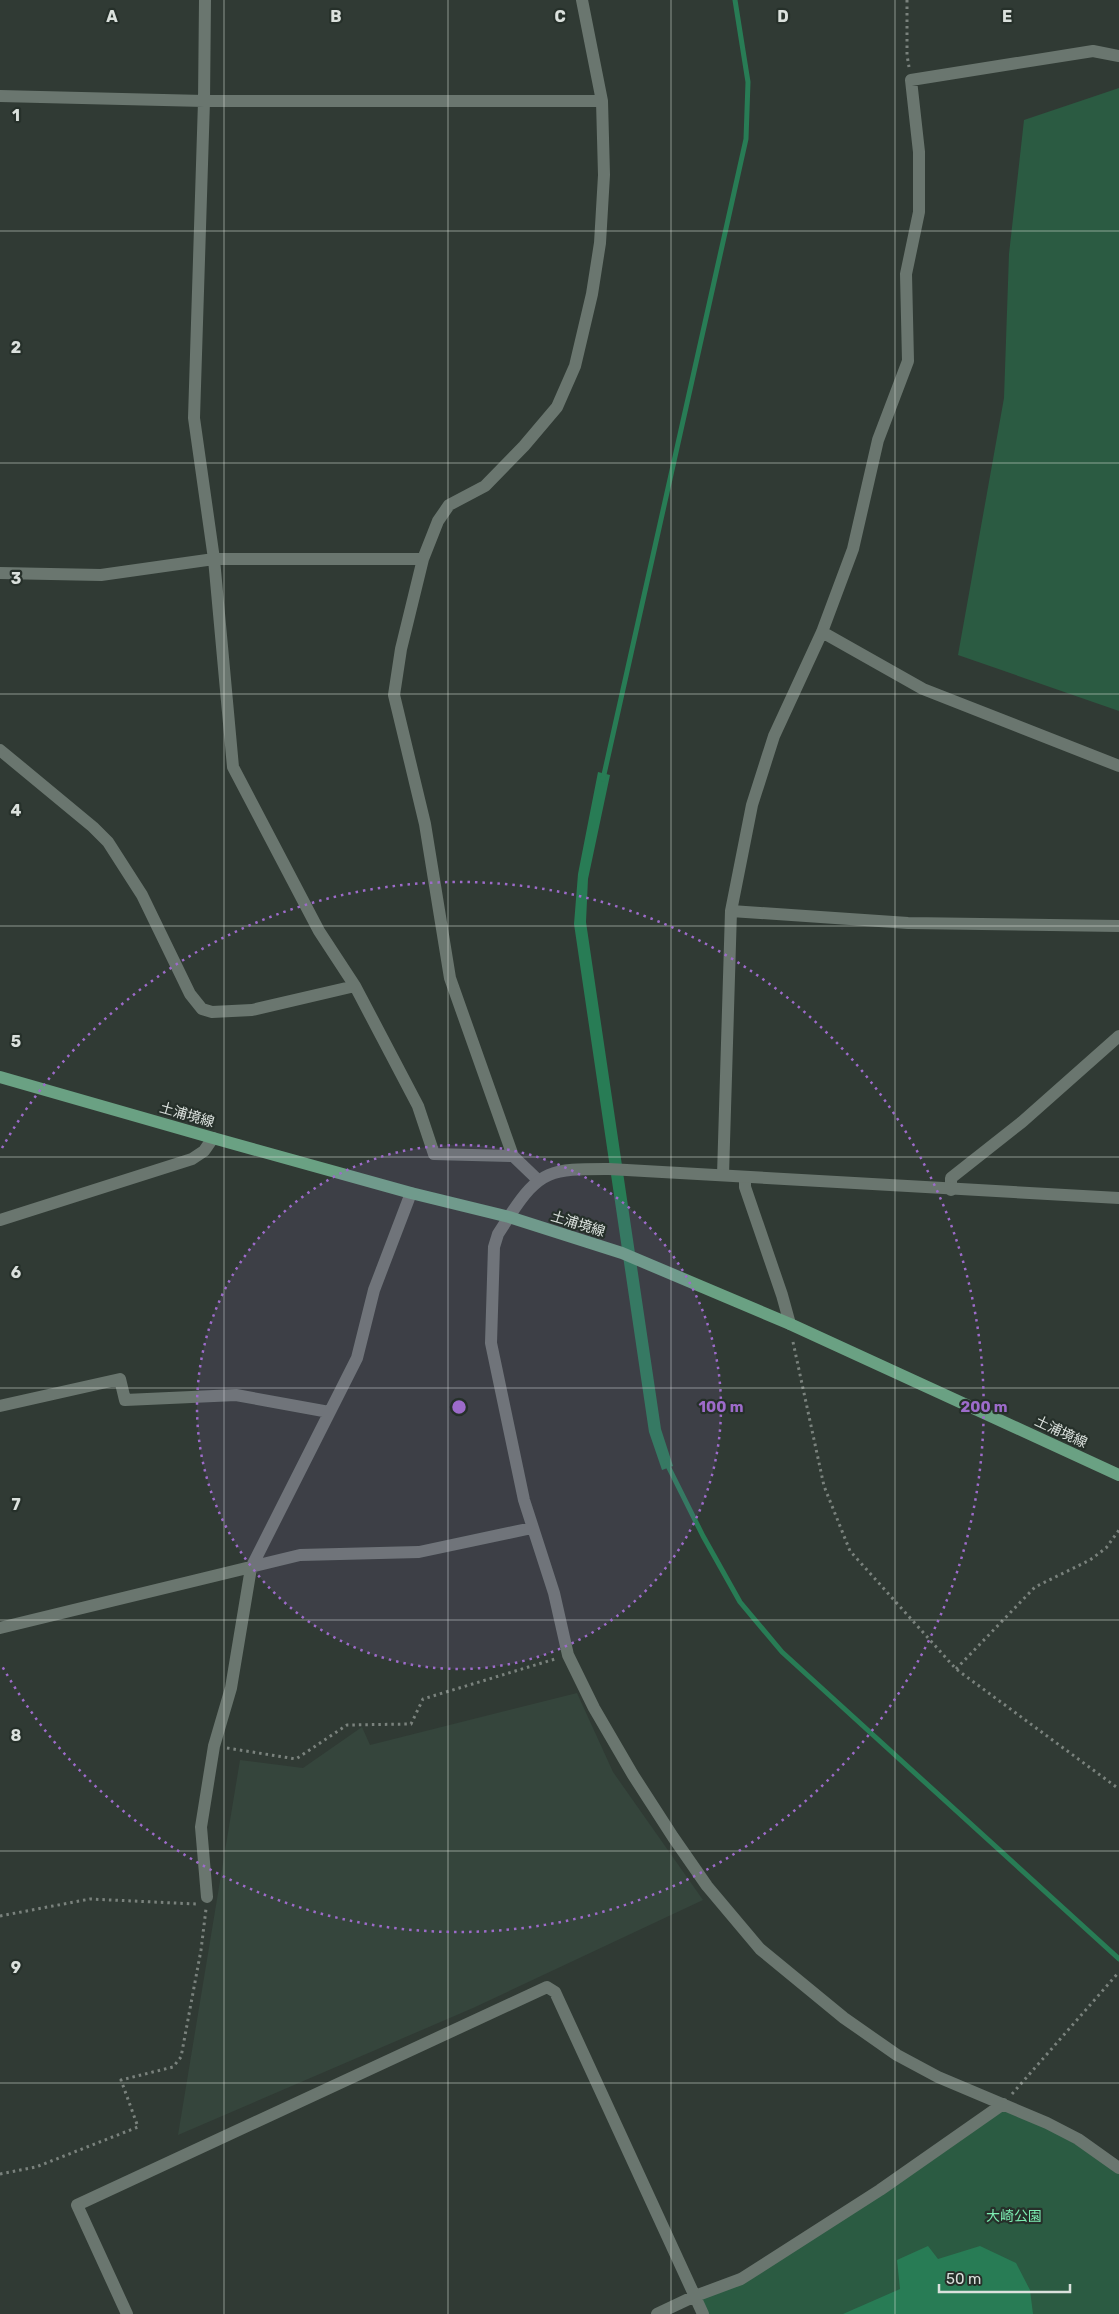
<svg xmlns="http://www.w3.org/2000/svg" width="1119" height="2314" viewBox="0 0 1119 2314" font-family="Rubik,'Noto Sans JP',sans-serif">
  <rect width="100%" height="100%" fill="#303a34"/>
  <path fill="#35453c" d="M577,1693L613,1772L703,1900L473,2008L178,2135L240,1760L303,1768L362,1727L370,1745Z"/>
  <path fill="#2b5b42" d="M1119,88V711L958,655L1004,398L1009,254L1024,120Z
    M1003,2104L1119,2168V2314H703L695,2296L741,2279Z"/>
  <path fill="#287c55" d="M598,772L610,775L588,879L586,922L661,1429L673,1466L662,1470L649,1432L574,924L578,874Z
    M928,2246L938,2259L980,2246L1016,2263L1030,2290L1033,2314H843L900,2289L897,2260Z"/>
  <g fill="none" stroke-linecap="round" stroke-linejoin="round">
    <path stroke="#287c55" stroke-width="5" d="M603,779L746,139L748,82L735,0
      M666,1462L703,1536L740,1602L782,1652L1119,1959"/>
    <path stroke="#7a827d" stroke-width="3" stroke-dasharray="2.5 4" stroke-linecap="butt" d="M907,0V55L909,67
      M793,1342L824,1486L850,1551L956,1669L1119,1789
      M956,1669L1035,1587L1090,1560L1106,1548L1119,1530
      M227,1748L296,1759L347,1725L411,1724L423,1699L555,1659
      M0,1916L90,1899L196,1904
      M1012,2094L1119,1972
      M0,2174L36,2167L138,2127L121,2080L173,2067L181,2057L201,1950L206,1909"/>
    <path stroke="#6a766f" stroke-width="12" d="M205,0L204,101L194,418L214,559L233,767L319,931L355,986L418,1106L434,1154L513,1156
      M0,96L204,101H602
      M0,573L101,575L214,559H423
      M822,632L923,689L1119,766
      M0,750L93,827L108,842L142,895L190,994L202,1009L212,1012L252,1010L355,986
      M731,911L908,923L1119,926
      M723,1175L731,911L752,805L774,736L822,632L853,549L878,440L908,361L906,274L919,212V152L911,80L1093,51L1119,56
      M745,1177V1187L782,1295L790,1324
      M538,1180L513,1156L450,978L425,824L394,695L401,649L423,559L438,521L449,505L485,486L524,446L557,407L575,366L592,294L600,243L604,175L602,101L582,0
      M951,1190V1178L1022,1122L1119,1036
      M509,1217L498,1234L494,1247L491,1343L524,1500L554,1593L568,1655L594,1708L633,1775L673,1837L707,1886L760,1949L844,2018L897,2055L938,2077L1047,2123L1078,2139L1119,2168
      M0,1220L192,1159L204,1151L213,1138
      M0,1406L120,1379L125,1400L236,1395L329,1412
      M0,1628L300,1555L419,1552L532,1528
      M207,1897L201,1827L214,1746L231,1688L251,1568L357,1358L374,1290L411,1193
      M127,2314L77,2205L547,1987L555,1992L703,2314
      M657,2314L695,2296L741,2279L880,2190L1003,2104"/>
    <path stroke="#6a766f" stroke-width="12" d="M509,1217C540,1168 553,1169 609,1169L1119,1198"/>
    <path stroke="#6aa183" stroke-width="12" d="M0,1077L213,1138L411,1193L509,1217L622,1253L790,1324L1119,1475"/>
  </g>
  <path fill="none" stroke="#dbe1dd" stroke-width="1" stroke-opacity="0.55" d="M224,0V2314M448,0V2314M671,0V2314M895,0V2314M0,231H1119M0,463H1119M0,694H1119M0,926H1119M0,1157H1119M0,1388H1119M0,1620H1119M0,1851H1119M0,2083H1119"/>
  <circle cx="459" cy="1407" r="262" fill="#9d6bca" fill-opacity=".12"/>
  <g fill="none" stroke="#9d6bca" stroke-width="2.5" stroke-dasharray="2.5 5">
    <circle cx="459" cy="1407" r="262"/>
    <path d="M2 1148A525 525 0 1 1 2 1666"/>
  </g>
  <g text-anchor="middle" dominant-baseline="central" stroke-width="4.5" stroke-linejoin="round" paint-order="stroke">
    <g font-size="14" fill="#dbe1dd" stroke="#26302a">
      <text transform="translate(187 1115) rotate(16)">土浦境線</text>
      <text transform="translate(578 1224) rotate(17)">土浦境線</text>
      <text transform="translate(1061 1432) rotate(25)">土浦境線</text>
    </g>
    <g font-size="14" fill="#7dedb2" stroke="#26302a">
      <text x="1014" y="2216">大崎公園</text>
    </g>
  </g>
  <g font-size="16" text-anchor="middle" font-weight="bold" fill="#dbe1dd" stroke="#26302a" stroke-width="4.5" stroke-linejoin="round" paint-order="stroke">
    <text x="112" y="22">A</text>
    <text x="336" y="22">B</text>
    <text x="560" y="22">C</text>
    <text x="783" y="22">D</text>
    <text x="1007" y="22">E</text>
    <text x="16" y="121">1</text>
    <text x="16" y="353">2</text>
    <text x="16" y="584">3</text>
    <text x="16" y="816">4</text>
    <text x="16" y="1047">5</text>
    <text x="16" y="1278">6</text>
    <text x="16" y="1510">7</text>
    <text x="16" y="1741">8</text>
    <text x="16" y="1973">9</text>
  </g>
  <circle cx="459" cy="1407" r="8" fill="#9d6bca" stroke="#26302a" stroke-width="2.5"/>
  <g font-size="15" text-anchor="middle" font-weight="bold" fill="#9d6bca" stroke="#26302a" stroke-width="4.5" stroke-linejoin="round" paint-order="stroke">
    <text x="721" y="1412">100 m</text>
    <text x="984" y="1412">200 m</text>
  </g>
  <path d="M939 2284v8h131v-8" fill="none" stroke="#dbe1dd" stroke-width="2.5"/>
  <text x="946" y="2284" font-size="15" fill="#dbe1dd" stroke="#26302a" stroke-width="4" paint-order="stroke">50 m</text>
</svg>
